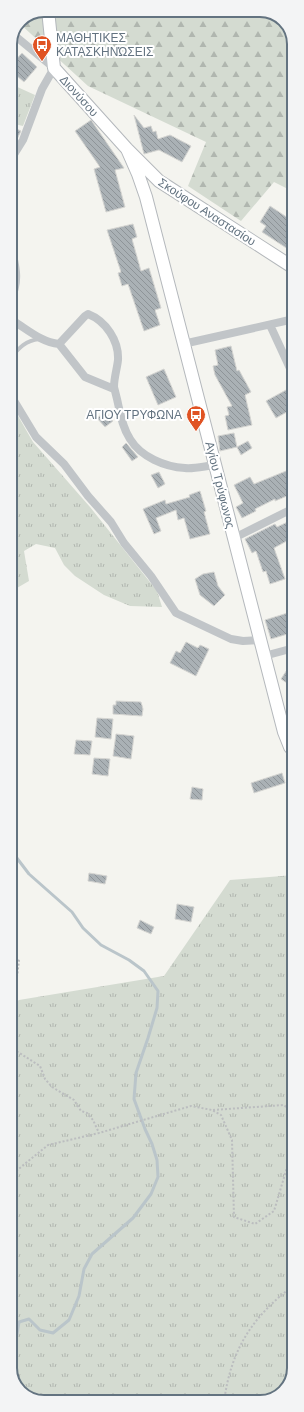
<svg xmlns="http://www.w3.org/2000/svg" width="304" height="1412" viewBox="0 0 304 1412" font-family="Arial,sans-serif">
  <defs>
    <pattern id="grass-tufts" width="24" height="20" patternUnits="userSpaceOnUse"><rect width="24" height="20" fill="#d4dbd1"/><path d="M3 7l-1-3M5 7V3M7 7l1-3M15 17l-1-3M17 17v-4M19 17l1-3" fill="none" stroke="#b0b6af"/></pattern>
    <pattern id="forest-firs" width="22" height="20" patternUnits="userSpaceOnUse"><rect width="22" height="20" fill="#d4dbd1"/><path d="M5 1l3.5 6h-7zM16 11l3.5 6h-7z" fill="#b0b6af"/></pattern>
    <pattern id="building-back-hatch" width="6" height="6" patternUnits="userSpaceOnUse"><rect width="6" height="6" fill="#aab1b5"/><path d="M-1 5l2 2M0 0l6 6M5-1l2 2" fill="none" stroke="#8e9498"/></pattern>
  </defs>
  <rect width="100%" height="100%" fill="#f4f4ef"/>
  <path fill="url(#grass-tufts)" d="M10,81L13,85L35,95L23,126L10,123Z
    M10,402L33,442L90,507L157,591L162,607L130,606L104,595L75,576L64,565L55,548L36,544L24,551L29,581L10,592Z
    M294,875V1368L286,1390L265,1402H40L20,1392L10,1373V1007L19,1000L164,976L230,880Z"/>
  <path fill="url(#forest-firs)" d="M44,10H264L284,20L294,39V192L274,182L241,221L188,186L206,142L88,86L19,23L20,20Z"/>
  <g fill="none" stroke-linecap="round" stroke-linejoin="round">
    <path stroke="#bac5ca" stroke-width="3" d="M10,849L29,874L72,912L83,928L101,945L129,960L144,971L158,991L157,1008L148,1038L136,1073L134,1099L145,1129L152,1144L157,1160L158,1177L151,1194L133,1218L92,1254L84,1269L79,1296L69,1320L53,1333L40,1330L29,1319L19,1322L14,1352L10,1365"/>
  </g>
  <path fill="url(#building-back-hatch)" stroke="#d5d5d2" d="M22,53L37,67L24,82L10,70V66Z
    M134,115L144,128L151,126L153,132L156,131L158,139L170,135L191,146L182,162L159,150L144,154Z
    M91,120L124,168L115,170L125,207L106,212L94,169L100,167L75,131Z
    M10,126L21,131L16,141L10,138Z
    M270,206L294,222V253L262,232L266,226L260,222Z
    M133,224L137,237L132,239L141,271L149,268L161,308L155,310L160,325L144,331L128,284L122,286L118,273L121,272L107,230Z
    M231,346L237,371L239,370L251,392L245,395L252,425L228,430L225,416L229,415L227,407L232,406L215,375L213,366L218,365L215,350Z
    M164,369L176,397L158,405L146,377Z
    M286,390L294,404V408L276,418L266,401Z
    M105,412L113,421L105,427L97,418Z
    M234,433L237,447L220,451L218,436Z
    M248,441L252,448L241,455L237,447Z
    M126,443L138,457L132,461L122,447Z
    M291,469L294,475V493L275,501V499L255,509L256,511L242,518L236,507L243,503L234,485L250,477L254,484Z
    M159,472L165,484L158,488L151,475Z
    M200,491L206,511L204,512L210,534L190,539L184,518L178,520L176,510L156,518L161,531L154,534L143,509L165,500L166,504L190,497L189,495Z
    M294,519V537L274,548L285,579L270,584L266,571L263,572L256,551L252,553L245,539L275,524L277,527Z
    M214,572L218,586L225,595L214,606L200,595L195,579L203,574Z
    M294,611V632L271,639L265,620Z
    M186,642L198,648L200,645L209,649L196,676L170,663L176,651L180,653Z
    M294,659V678L290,685L281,679Z
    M116,701L141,702L143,709L142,716L113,714V705H116Z
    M97,718L113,719L111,739L95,737Z
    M116,734L134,736L131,759L113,756Z
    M76,740L92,741L90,755L74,754Z
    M94,758L110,759L108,776L92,774Z
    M282,773L285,783L254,793L251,783Z
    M192,787L203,789L202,800L190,799Z
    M89,873L107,876L105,884L88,881Z
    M177,904L194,907L191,922L175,919Z
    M140,920L154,927L151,934L137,928Z"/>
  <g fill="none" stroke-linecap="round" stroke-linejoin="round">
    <defs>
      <path id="secondary" d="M48,10L54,68L127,149L159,181L294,268
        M127,149L138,174L146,197L284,732L290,747L294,752"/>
    </defs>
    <use href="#secondary" stroke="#b4b8bc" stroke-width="14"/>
    <path stroke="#bbbdbf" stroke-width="2" stroke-dasharray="2 2" stroke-linecap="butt" d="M10,951L19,961L14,1000L10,1003
      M10,1047L40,1066L45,1079L52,1087L74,1100L81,1111L87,1113L93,1120L99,1133
      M213,1110L284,1105L294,1114
      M10,1176L48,1145L99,1133L191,1106L212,1110L221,1115L232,1140L234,1217L255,1224L274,1211L294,1144
      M224,1402C231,1349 252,1317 294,1285"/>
    <path stroke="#c1c5c8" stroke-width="4" d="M10,358C20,347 25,341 39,339"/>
    <path stroke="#c1c5c8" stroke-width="8" d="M10,161L23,140L42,89L54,68L14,35
      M10,242C15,265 21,279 10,301
      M10,319C26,328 40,342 59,344L85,377L114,389
      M270,325L294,377
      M59,344L85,316L88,314C106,321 119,341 118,360C117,369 114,378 114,387C115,391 116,395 117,399C120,412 122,427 130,439C141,457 165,467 185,468C194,469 205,466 215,465
      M183,344L294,319
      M10,394L36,437L64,464L88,496L111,522L124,543L151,576L176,613L231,639L243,641L260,640
      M234,538L294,508
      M264,656L294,648"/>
    <use href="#secondary" stroke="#fff" stroke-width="12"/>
  </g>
  <defs>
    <symbol id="bus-pin" viewBox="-11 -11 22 30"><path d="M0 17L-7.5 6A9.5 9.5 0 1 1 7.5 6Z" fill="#e05323" stroke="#fff"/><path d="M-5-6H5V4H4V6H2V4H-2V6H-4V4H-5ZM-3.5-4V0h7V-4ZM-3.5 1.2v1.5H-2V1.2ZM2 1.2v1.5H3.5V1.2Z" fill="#fff"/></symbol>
  </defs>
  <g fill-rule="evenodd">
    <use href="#bus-pin" x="31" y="34" width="22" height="30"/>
    <use href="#bus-pin" x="185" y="404" width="22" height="30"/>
  </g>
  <g text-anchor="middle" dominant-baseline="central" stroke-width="4" stroke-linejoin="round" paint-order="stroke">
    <g font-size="12" fill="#637380" stroke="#fff" text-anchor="start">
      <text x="56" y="38">ΜΑΘΗΤΙΚΕΣ<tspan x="56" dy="14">ΚΑΤΑΣΚΗΝΏΣΕΙΣ</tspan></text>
      <text x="182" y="415" text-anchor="end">ΑΓΙΟΥ ΤΡΥΦΩΝΑ</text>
    </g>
    <g font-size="12" fill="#637380" stroke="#fff">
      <text transform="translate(79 96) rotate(48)">Διονύσου</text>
      <text transform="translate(207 212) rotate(33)">Σκούφου Αναστασίου</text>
      <text transform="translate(220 485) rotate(76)">Αγίου Τρύφωνος</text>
    </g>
  </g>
  <path d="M0 0H304V1412H0ZM44 17H260A27 27 0 0 1 287 44V1368A27 27 0 0 1 260 1395H44A27 27 0 0 1 17 1368V44A27 27 0 0 1 44 17Z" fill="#f3f4f5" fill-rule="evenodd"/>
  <path fill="none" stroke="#637380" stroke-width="2" d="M44 17H260A27 27 0 0 1 287 44V1368A27 27 0 0 1 260 1395H44A27 27 0 0 1 17 1368V44A27 27 0 0 1 44 17Z"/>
</svg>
